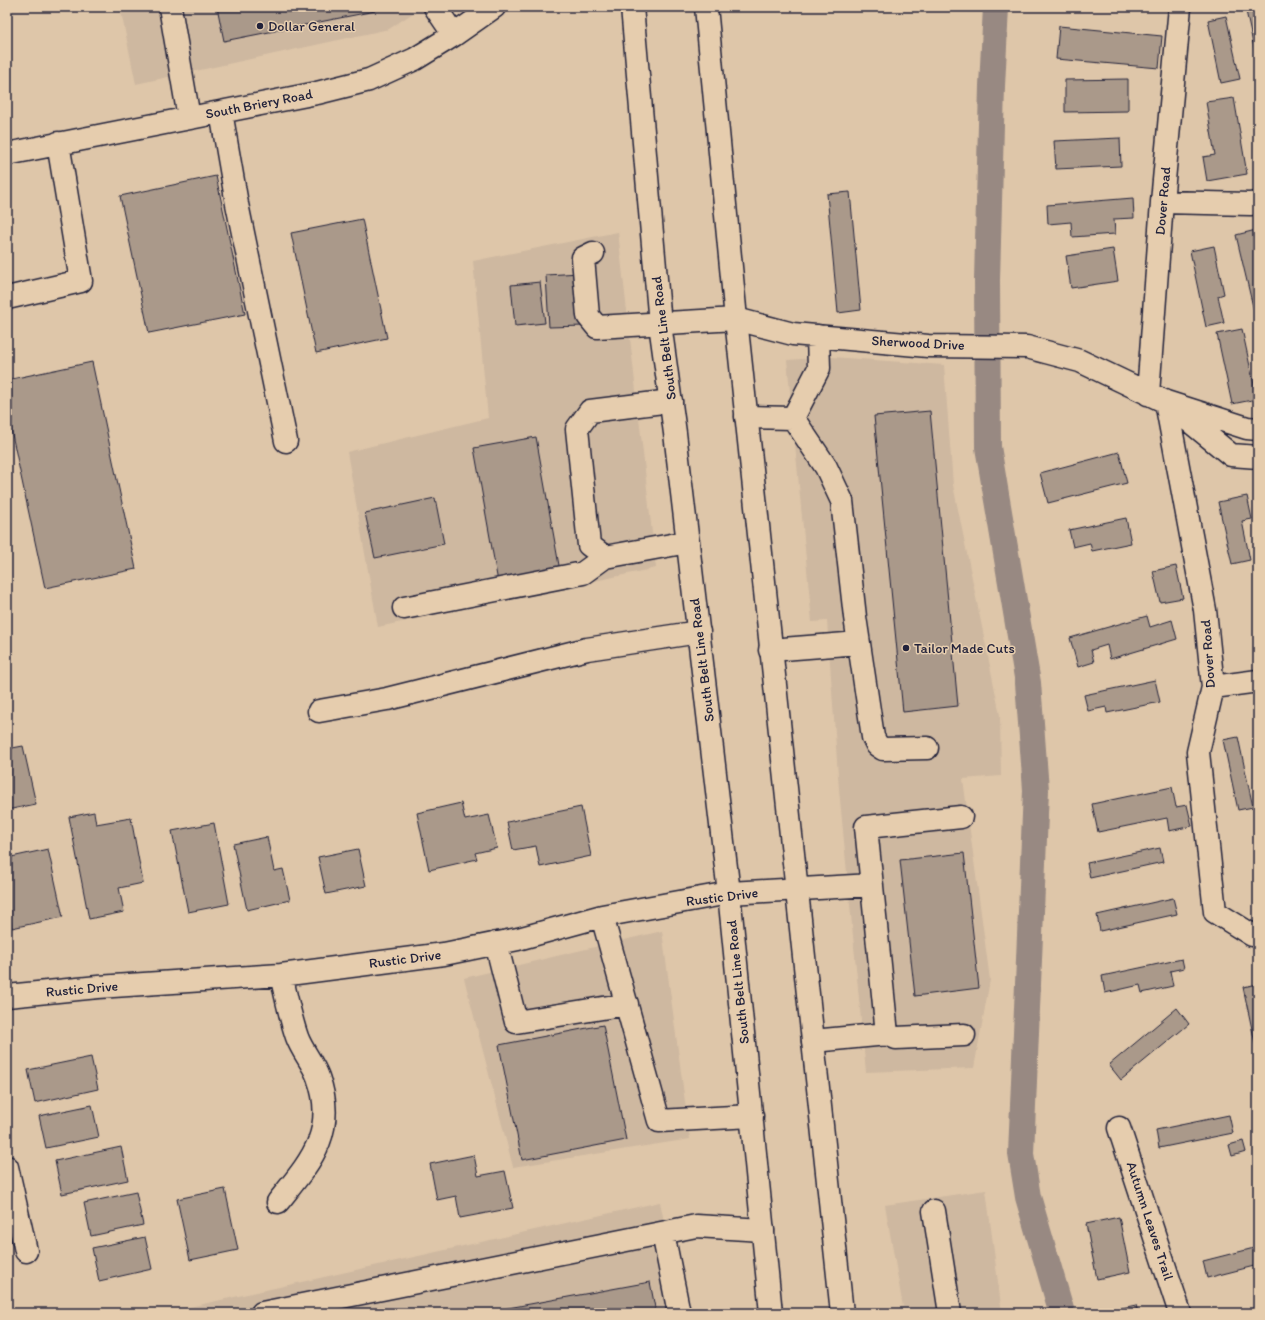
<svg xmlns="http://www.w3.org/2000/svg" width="1265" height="1320" viewBox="0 0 1265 1320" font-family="Itim,sans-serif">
  <rect width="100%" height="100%" fill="#dec6a9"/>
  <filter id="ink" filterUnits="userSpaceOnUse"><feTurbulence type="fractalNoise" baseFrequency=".025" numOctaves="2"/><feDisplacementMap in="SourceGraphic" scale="8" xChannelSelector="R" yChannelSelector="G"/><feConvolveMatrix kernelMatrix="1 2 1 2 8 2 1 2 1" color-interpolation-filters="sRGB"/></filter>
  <g filter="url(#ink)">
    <path fill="#ceb8a0" d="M120,7H422L389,29L136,84Z
      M618,232L656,568L378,627L347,452L488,418L473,261Z
      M832,357L944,365L953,485L1000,715L1001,776L963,779L990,980L974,1068L866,1072L839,789L827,621L812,622L787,360Z
      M662,931L690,1139L513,1167L464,978Z
      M986,1190L1002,1313H892V1309L903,1307L885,1205Z
      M660,1202L683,1313H163Z"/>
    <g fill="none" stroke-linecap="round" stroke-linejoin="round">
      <path stroke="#988982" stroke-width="26" d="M996,7L992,86L987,280L988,447L1028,683L1036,790L1021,1154L1028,1197L1062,1313"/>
    </g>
    <path fill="#aa998a" stroke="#22223b" d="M217,7H374L375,11L224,41Z
      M1258,9V66L1246,11Z
      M1226,16L1240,79L1221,83L1208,20Z
      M1059,26L1162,36L1159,68L1056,59Z
      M1128,79V111L1065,112V80Z
      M1234,98L1247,174L1207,181L1203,157L1215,155L1206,102Z
      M1120,138L1121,166L1056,169L1054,141Z
      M216,176L245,314L149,333L120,196Z
      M850,192L861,310L838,313L827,194Z
      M1133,198L1134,218L1114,219L1115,234L1072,237L1071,222L1048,224L1047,205Z
      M362,219L387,338L316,353L291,233Z
      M1256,230L1258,238V310L1254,311L1236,235Z
      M1214,246L1224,294L1218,296L1224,323L1206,327L1190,251Z
      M1113,249L1118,281L1071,288L1066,256Z
      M580,273L584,326L549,327L546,275Z
      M540,282L545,323L515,326L511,285Z
      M1242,329L1257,399L1232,404L1217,334Z
      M92,362L136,569L45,588L7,411V380Z
      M930,411L958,706L903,712L874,416Z
      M536,437L560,571L498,582L474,448Z
      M1119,452L1127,483L1048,503L1040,473Z
      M1247,496L1252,519L1242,521L1250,560L1232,564L1218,502Z
      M435,498L444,544L375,558L365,513Z
      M1126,518L1131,543L1092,551L1090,543L1073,547L1069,530Z
      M1176,566L1183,598L1160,602L1153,571Z
      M1147,616L1150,627L1172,620L1177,639L1110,659L1107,645L1091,650L1094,662L1078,667L1070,638Z
      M1155,680L1160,702L1107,713L1106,707L1088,711L1084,695Z
      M1238,737L1253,807L1238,810L1223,740Z
      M23,746L36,804L7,810V749Z
      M1172,787L1176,807L1187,805L1192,826L1169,831L1167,818L1098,832L1092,804Z
      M461,803L465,820L489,815L497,848L475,853L477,859L429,870L417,813Z
      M581,807L591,856L540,867L536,846L513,850L507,822Z
      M94,812L96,824L131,818L143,883L119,888L124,912L89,919L69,817Z
      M214,823L229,904L188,912L172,831Z
      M267,837L274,871L283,869L290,900L247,910L233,844Z
      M1160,848L1163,862L1090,878L1087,863Z
      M48,849L63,917L12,928L7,903V858Z
      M358,849L366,886L326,894L318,857Z
      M964,853L979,988L915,996L900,860Z
      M1258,874V886L1255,875Z
      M1173,898L1177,914L1100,931L1097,915Z
      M1182,959L1184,968L1170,971L1173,986L1142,993L1140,985L1105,993L1102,976Z
      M1258,984V1057L1243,987Z
      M1177,1008L1189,1024L1121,1080L1109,1065Z
      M603,1025L626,1140L522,1160L499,1045Z
      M91,1057L98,1089L35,1103L28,1070Z
      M92,1105L99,1137L46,1148L39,1116Z
      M1229,1115L1233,1133L1159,1148L1156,1130Z
      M1243,1141L1246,1152L1232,1156L1229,1145Z
      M121,1147L128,1180L62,1194L55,1161Z
      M474,1155L478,1176L505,1171L513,1208L460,1218L456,1196L437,1200L430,1164Z
      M225,1189L238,1250L190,1260L177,1199Z
      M136,1192L143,1225L91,1236L84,1203Z
      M1119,1217L1130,1272L1097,1279L1086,1224Z
      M145,1237L152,1269L99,1281L92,1248Z
      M1258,1247V1265L1207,1278L1203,1261Z
      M650,1282L656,1313H481Z
      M1136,1305L1138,1313H1118L1117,1309Z"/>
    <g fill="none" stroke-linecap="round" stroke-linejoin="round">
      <defs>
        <path id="minor" d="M170,7L189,118
          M435,7L454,35
          M221,112L237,204L286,441
          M7,154L317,93L369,80L415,59L454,35L494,7
          M1162,202L1250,204L1258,203
          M593,253L583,258L588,316L597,327L736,319L793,334L928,346L1027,347L1080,361L1166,402L1247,428L1258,429
          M7,298L81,281L58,143
          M1148,394L1162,202L1180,7
          M671,401L590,411L577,429L589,545L605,557L688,542
          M1166,402L1205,610L1213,687L1198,752L1215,912L1252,935L1258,933
          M1176,410L1231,455L1258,457
          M746,417L793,418L826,467L842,501L855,617L873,737L877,745L883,749L927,748
          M793,418L819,368L818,336
          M404,608L583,573L605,557
          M770,650L859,643
          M1213,687L1258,681
          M319,711L387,699L587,649L699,632
          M602,916L659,1121L752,1116
          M496,943L516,1022L627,1004
          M7,996L98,987L281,975L444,954L518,939L602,916L729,893L872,885
          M887,1034L896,1038L964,1035
          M813,1041L887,1034L866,827L961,817
          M1119,1128L1180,1313
          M7,1167L26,1251
          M278,1202C310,1162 338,1132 318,1077C313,1063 302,1051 297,1037C290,1017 286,995 281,975
          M934,1211L950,1313
          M663,1233L679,1313
          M262,1313L696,1226L763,1230"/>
        <path id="major" d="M632,7L660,324L675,433L729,893L771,1313
          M706,7L736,319L842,1313"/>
      </defs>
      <use href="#minor" stroke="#22223b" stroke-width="25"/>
      <use href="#major" stroke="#22223b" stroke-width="25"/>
      <use href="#minor" stroke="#e6cdae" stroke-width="22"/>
      <use href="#major" stroke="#e6cdae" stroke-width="22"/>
    </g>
  </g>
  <g fill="#22223b" stroke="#e6cdae" stroke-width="1.5">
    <circle cx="260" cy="26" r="4"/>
    <circle cx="906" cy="648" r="4"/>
  </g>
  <g text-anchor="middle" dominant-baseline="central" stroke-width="3" stroke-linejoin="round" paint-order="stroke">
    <g font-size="14" fill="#22223b" stroke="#e6cdae" text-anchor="start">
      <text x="268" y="26">Dollar General</text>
      <text x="914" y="648">Tailor Made Cuts</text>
    </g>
    <g font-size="14" fill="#22223b" stroke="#e6cdae">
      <text transform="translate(259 104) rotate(-11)">South Briery Road</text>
      <text transform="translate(1163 201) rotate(-85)">Dover Road</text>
      <text transform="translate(664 338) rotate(-97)">South Belt Line Road</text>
      <text transform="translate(918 343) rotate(3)">Sherwood Drive</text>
      <text transform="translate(1208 654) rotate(-94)">Dover Road</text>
      <text transform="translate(702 660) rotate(-97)">South Belt Line Road</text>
      <text transform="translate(722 897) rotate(-7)">Rustic Drive</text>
      <text transform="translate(405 959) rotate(-7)">Rustic Drive</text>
      <text transform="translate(738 982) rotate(-96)">South Belt Line Road</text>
      <text transform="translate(82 989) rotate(-5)">Rustic Drive</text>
      <text transform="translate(1150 1221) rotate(72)">Autumn Leaves Trail</text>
    </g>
  </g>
  <rect width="1265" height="1320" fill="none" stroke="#e6cdae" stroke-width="24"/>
  <rect x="12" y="12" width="1241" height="1296" fill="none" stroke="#22223b" stroke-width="1.5" filter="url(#ink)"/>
</svg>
